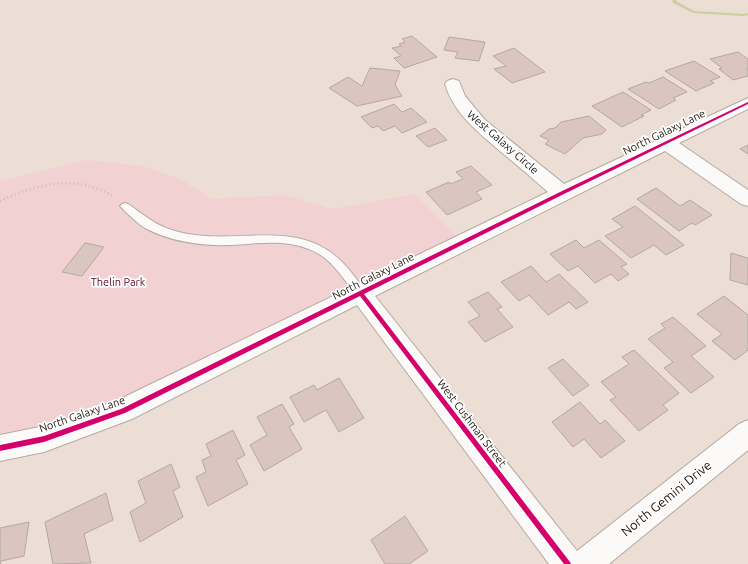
<svg xmlns="http://www.w3.org/2000/svg" width="748" height="564" viewBox="0 0 748 564" font-family="Ubuntu,sans-serif">
  <rect width="100%" height="100%" fill="#ecded4"/>
  <path fill="#f2d1d2" d="M86,160L142,166L180,179L212,199L284,195L333,209L415,194L463,243L123,411L0,448V181Z"/>
  <g fill="none" stroke-linecap="round" stroke-linejoin="round">
    <path fill="#cbce9e" fill-rule="evenodd" d="M672,0H676V1L694,11L743,14L748,13V15L743,16L693,13L673,3Z"/>
  </g>
  <path fill="#dac6bf" stroke="#b4a8a2" d="M412,36L437,57L404,68L394,58L401,56L392,48L401,46L399,44L405,42L402,39Z
    M449,37L485,42L479,61L455,58L458,52L444,50Z
    M514,48L545,72L512,83L494,69L506,66L493,56Z
    M738,52L748,59V68L746,69L748,70V76L733,80L719,69L722,68L710,59Z
    M694,61L720,77L710,81L714,83L696,91L665,71Z
    M370,68L400,71L395,85L402,96L357,106L329,88L348,77L362,86Z
    M663,77L687,92L673,98L676,100L659,109L628,89L646,82L649,83Z
    M623,92L651,110L641,115L644,116L622,127L592,106Z
    M394,104L402,112L411,108L427,122L402,133L395,126L383,131L378,126L372,128L361,117Z
    M589,116L606,130L602,134L583,138L565,154L545,144L549,140L540,136L549,129L555,128L561,122Z
    M435,128L447,140L428,147L416,136Z
    M748,145V154L740,149Z
    M471,166L492,185L476,192L482,199L447,215L426,192L449,182L450,184L463,179L456,172Z
    M656,188L680,206L690,200L712,215L695,225L692,223L679,231L637,199Z
    M635,206L684,245L666,255L654,245L631,258L605,236L623,227L612,219Z
    M576,240L584,248L599,240L627,264L621,267L629,274L618,281L611,274L595,283L578,266L568,271L550,254Z
    M85,243L104,247L82,276L62,272Z
    M731,253L748,258V285L730,280Z
    M531,266L546,282L559,274L588,302L576,309L569,302L548,315L529,295L519,301L501,282Z
    M488,292L502,307L497,309L513,327L485,342L468,322L480,316L468,302Z
    M724,296L748,315V350L735,360L712,341L722,334L697,314Z
    M673,317L706,346L691,356L714,377L691,393L664,368L673,362L648,339L665,328L661,324Z
    M634,350L679,393L663,405L668,410L639,431L610,400L616,397L601,382L629,364L622,357Z
    M563,359L589,385L573,396L548,368Z
    M339,378L364,418L339,432L326,410L304,422L290,397L314,385L317,390Z
    M580,402L600,424L605,420L625,441L601,458L584,439L573,447L552,422Z
    M282,404L294,424L289,427L302,449L264,471L250,445L267,435L257,417Z
    M233,430L245,455L236,460L248,484L208,506L196,477L206,472L202,460L211,456L206,444Z
    M171,464L180,487L173,491L183,517L140,542L130,512L146,503L138,481Z
    M106,493L113,520L84,534L91,563L53,564L45,522Z
    M405,516L428,551L409,564H385L371,540Z
    M29,522L24,556L1,561L0,564V528Z"/>
  <g fill="none" stroke-linecap="round" stroke-linejoin="round">
    <defs>
      <path id="service" d="M125,203L128,204C144,215 156,226 175,231C237,249 303,211 351,272C356,279 363,286 367,294L365,297L361,298L357,297C346,282 335,264 319,254C292,238 261,243 232,245C203,246 171,242 145,228C137,223 129,215 122,208L120,206L122,204Z"/>
      <path id="minor" d="M453,79L459,81L465,96L485,120L564,184L748,98V109L679,143L748,190V206L741,204L665,151L375,296L577,551L739,424L748,420V450L609,564H549L357,305L132,419L44,452L0,461V435L44,426L116,401L548,192C532,178 517,165 501,152C478,132 454,114 445,84L447,81Z"/>
    </defs>
    <use href="#service" stroke="#b3a9a0" stroke-width="2"/>
    <use href="#minor" stroke="#b3a9a0" stroke-width="2"/>
    <path stroke="#c5c1be" stroke-width="2.5" stroke-dasharray="1 3" stroke-linecap="butt" d="M0,201C37,184 77,173 114,197"/>
    <use href="#service" fill="#fcfaf9" fill-rule="evenodd"/>
    <use href="#minor" fill="#fcfaf9" fill-rule="evenodd"/>
    <defs>
      <path id="cycleway" d="M748,102V104L564,194L364,294L570,562L571,564H564L360,296L125,413L44,442L0,451V445L44,436L121,409L560,192Z"/>
    </defs>
    <use href="#cycleway" stroke="#fff" stroke-width="3"/>
    <use href="#cycleway" fill="#d6006c" fill-rule="evenodd"/>
  </g>
  <g text-anchor="middle" dominant-baseline="central" stroke-width="3.5" stroke-linejoin="round" paint-order="stroke">
    <g font-size="11" fill="#1e150e" stroke="#fff">
      <text transform="translate(664 132) rotate(-26)">North Galaxy Lane</text>
      <text transform="translate(503 142) rotate(41)">West Galaxy Circle</text>
      <text transform="translate(373 276) rotate(-27)">North Galaxy Lane</text>
      <text transform="translate(82 414) rotate(-19)">North Galaxy Lane</text>
      <text transform="translate(472 423) rotate(53)">West Cushman Street</text>
    </g>
    <g font-size="11" fill="#5d0a2b" stroke="#fff">
      <text x="118" y="282">Thelin Park</text>
    </g>
    <g font-size="13" fill="#1e150e" stroke="#fff">
      <text transform="translate(666 498) rotate(-39)">North Gemini Drive</text>
    </g>
  </g>
</svg>
